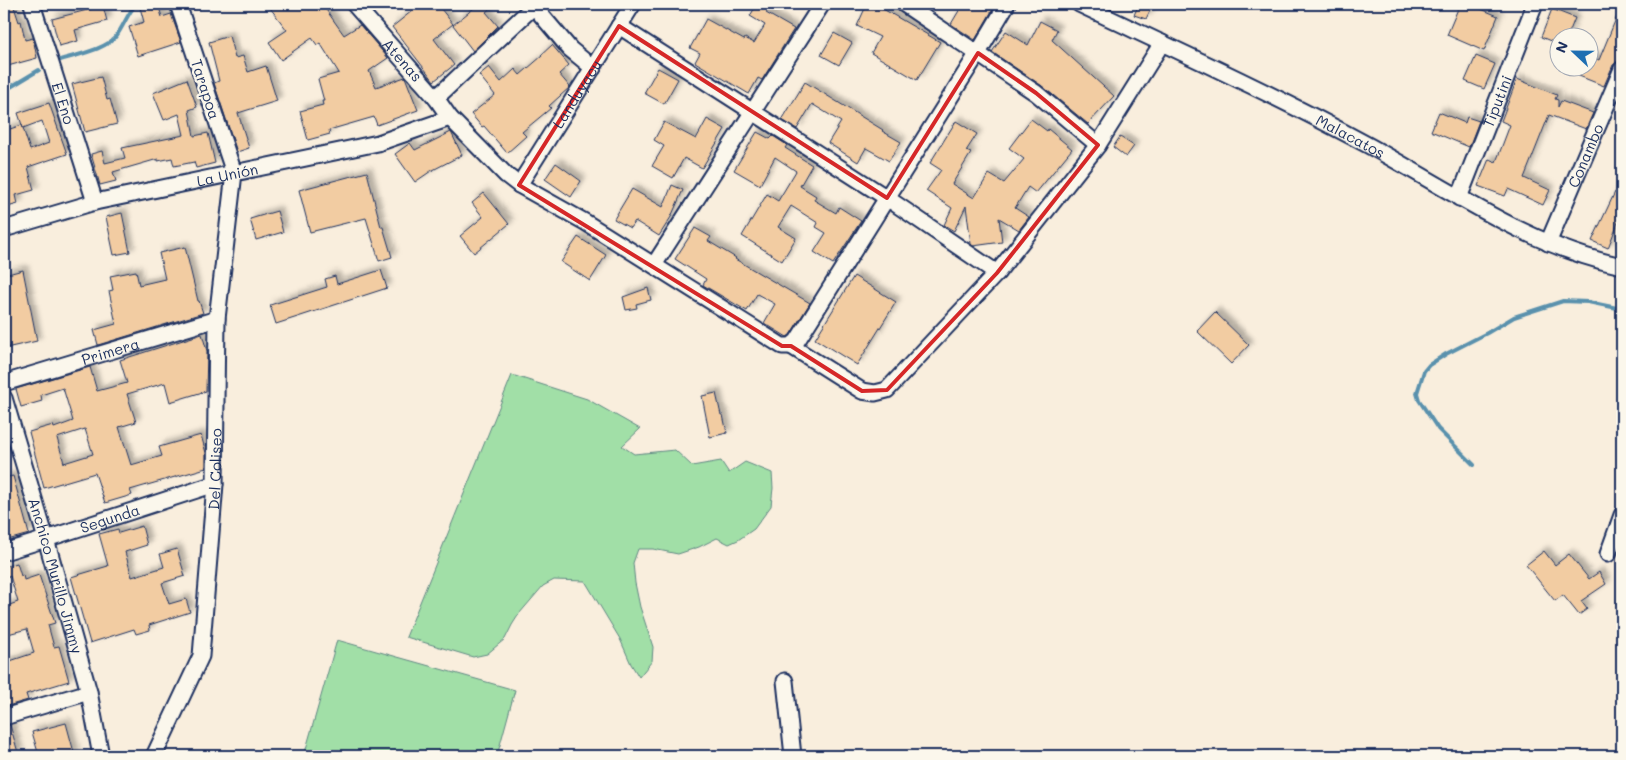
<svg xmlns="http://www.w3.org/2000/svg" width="1626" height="760" viewBox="0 0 1626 760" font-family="Mali,sans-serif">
  <defs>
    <filter id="shadow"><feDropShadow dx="4.5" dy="-4.5" stdDeviation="2.5" flood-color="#0004"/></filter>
  </defs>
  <rect width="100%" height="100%" fill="#f9eedd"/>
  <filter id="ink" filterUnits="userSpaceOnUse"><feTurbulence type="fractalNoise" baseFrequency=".02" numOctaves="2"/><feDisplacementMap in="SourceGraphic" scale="10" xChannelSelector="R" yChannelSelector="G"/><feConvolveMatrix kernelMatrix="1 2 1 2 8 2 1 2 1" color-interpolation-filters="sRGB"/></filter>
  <g filter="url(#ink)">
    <path fill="#a1dfa7" stroke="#5e8782" d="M512,375L587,399L640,429L622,446L634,454L675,450L692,466L721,461L729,473L745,462L772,473L773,488L771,506L754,529L738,540L729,544L717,538L699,547L678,554L653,549H638L633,563L635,583L640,607L653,647L652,661L639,677L631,664L620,639L585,581L554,580L543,586L519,614L512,625L505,639L487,654L473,657L406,637Z
      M337,640L515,690L497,756H304Z"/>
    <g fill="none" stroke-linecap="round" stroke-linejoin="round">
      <path stroke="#5a91ad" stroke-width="4" d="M60,60C76,55 108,49 117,35C124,25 128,13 136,4
        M4,91L39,70
        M1474,465L1438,429L1419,400L1417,393L1424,371L1429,365L1446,354L1487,333L1514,317L1563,301L1588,302L1622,309"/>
    </g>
    <path fill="#f2cca2" stroke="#1b2f5e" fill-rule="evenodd" filter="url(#shadow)" d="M4,4H13L19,22L21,21L25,40L33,38L37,58L4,67Z
      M139,4H158L162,17L171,14L181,42L138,56L129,27L144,22Z
      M267,4H322L344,35L360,25L388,58L369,71L376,87L405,77L418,110L377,125L374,117L329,130L330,134L308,140L300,111L323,105L322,101H324L318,79L339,73L320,43L317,45L312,38L281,60L269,42L287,30Z
      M407,4H437L453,24L434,39L454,65L434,81L392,27L412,11Z
      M479,4H495L486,12L498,26L473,51L453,25Z
      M757,4H772L766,13L794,29L762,80L758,78L749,94L695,62L700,53L690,48L706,19L744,40L745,38L754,43L765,25L750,16Z
      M867,4H885L883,9L940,42L917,80L871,53L880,37L857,26Z
      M963,4H996L975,40L951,24Z
      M1139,4H1153L1146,19L1134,15Z
      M1460,4H1469L1498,16L1484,51L1447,35Z
      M1622,4V54L1620,60L1613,65L1604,86L1559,68H1588V55L1599,60Z
      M103,6L107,21L75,30L78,41L59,46L52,19Z
      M1552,9L1575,18L1567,38H1558V44L1541,37Z
      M1040,21L1057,30L1052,40L1114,96L1088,124L1042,86L992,52L1006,31L1028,45Z
      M834,33L852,43L839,65L821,55Z
      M229,36L235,58L243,56L248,72L266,66L277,101L238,113L249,148L237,152L214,83L219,81L209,42Z
      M552,45L569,65L559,74L570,87L549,106L551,108L522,132L526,136L507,153L484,126L482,127L471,114L495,95L479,75L489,67L501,82L515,69L520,75L542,56L541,55Z
      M1476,56L1495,64L1484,89L1465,81Z
      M658,68L678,79L664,104L644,93Z
      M101,77L107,100L110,99L117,124L85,132L72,84Z
      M187,79L197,107L189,110L194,136L208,133L215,163L196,168L194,162L174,166L172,158L158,161V159L113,172L116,181L100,185L91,154L102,151L105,163L125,158L122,148L184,135L179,114L164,120L153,93Z
      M1517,79L1557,95L1555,99L1558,100V107L1561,101L1593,113L1586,129L1549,115L1524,178L1550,190L1543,205L1508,189L1505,196L1478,186L1489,159L1496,162L1510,125L1501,121Z
      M805,82L883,130L882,131L901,142L889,161L866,148L858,162L828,143L841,122L812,104L797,129L782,120Z
      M49,103L67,154L28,167L34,190L16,195L18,204L4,208V154L7,153L4,144V131L22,125L30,150L49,143L42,121L23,128L18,113Z
      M1439,112L1465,123L1467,117L1479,121L1469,147L1431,131Z
      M707,119L725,129L702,168L684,158L673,178L652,166L664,146L654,140L664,122L696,139Z
      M1031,119L1047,131L1048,129L1072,149L1036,193L1028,187L1015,208L1029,217L1019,230L999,218L1002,242L973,246L971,244L966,206L954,231L944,225L952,208L926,191L941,170L930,163L956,121L977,134L966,151L971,153L952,184L974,198L989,174L1004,183L1024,159L1009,148Z
      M451,132L462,155L431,171L415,182L395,154L410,143L415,150Z
      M757,132L770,139L773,136L787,145L785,148L812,165L800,186L816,196L814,200L836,213L839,207L861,221L833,264L814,252L826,233L816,227L818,223L791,206L778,227L796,238L782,261L742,236L767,194L778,201L796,171L775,157L760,185L734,170Z
      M1120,137L1134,146L1126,157L1113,147Z
      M556,163L581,181L571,197L545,179Z
      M367,172L381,227H383L392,257L379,261L366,218L310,232L299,190Z
      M672,185L683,190L671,217L659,236L635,221L630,228L614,219L632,189L663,207Z
      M1615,192L1622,195V212L1608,248L1592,241Z
      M484,193L509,224L474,253L460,236L483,217L472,203Z
      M277,211L283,232L256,240L250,219Z
      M122,213L130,252L114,255L106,217Z
      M695,228L711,237L708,241L736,258L735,259L810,303L790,335L787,337L764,323L775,304L757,294L747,311L703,285L706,279L675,259Z
      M578,237L606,255L590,281L561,262Z
      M185,247L198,301H199L203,313L98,345L94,330L116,324L109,291L113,290L110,276L136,271L139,285L165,279L159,253Z
      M23,270L37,341L6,348L4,340V275Z
      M381,270L387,288L276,324L270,305L327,287L325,279L335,276L337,284Z
      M854,276L896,302L857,365L815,339Z
      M648,288L651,300L636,304L637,308L626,310L623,297Z
      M1215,312L1249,345L1231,364L1197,331Z
      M202,334L207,351L206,391L170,402L165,383L127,394L136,422L119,427L131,465L162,456L159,447L201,435L206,453V468L130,490L132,495L105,503L95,473L44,488L29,432L53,425L54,428L73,421L63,388L41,395L42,401L21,407L16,389L90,367L97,391L127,383L120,360ZM85,429L93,454L64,463L57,438Z
      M716,393L721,415H723L727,433L710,437L702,396Z
      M13,476L29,534L4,541V478Z
      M142,526L147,545L125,552L132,577L164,567L160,554L177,549L185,576L162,583L169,604L186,599L190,612L149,625L150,630L136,634L134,629L90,643L71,577L108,566L99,534L118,529L119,533Z
      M1544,551L1555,565L1569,554L1589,579L1599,572L1606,584L1581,601L1587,609L1579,615L1563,595L1555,601L1526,565Z
      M17,563L21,576L23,575L24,580L39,575L55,623L48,625L54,647L59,646L69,681L26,694L28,700L4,707V663L34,653L27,629L4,635V607L18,602L10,576L4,579V567Z
      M66,723L75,756H39L32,732Z
      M10,725L19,756H4V726Z"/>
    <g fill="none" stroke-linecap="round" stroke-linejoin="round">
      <defs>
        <g id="minor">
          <path id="s1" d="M32,4L95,202"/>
          <path id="s2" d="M354,4L436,98L450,118L506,175L519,185L585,222L782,346H791L797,341L978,53L1007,4"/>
          <path d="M532,4L570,49L593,68"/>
          <path d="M904,4L1036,93L1098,145"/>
          <path id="s3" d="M1079,4C1174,49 1271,93 1364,143C1448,188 1527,246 1622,266"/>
          <path d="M619,26L887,198L997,273"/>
          <path d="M436,98L534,6"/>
          <path id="s4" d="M519,185L633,4"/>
          <path id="s5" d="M1459,198L1535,4"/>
          <path id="s6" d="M4,229L95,202L378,143L450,118"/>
          <path id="s7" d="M1548,243L1622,69"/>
          <path d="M654,265L822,4"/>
          <path d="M791,346L862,391L875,393L887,390L997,273L1098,145L1162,43"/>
          <path id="s8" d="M4,383L217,319"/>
          <path id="s9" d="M4,398L46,539L89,692L101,756"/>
          <path id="s10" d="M4,552L46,539L215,484"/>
          <path d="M1608,554L1622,515"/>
          <path d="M785,681L793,756"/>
          <path d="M4,717L89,692"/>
          <path id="s11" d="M154,756L201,656L215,484L217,319L234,173L178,4"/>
        </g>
      </defs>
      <use href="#minor" stroke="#1b2f5e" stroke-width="19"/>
      <use href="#minor" stroke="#fbf7ec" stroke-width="15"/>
    </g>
  </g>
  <path fill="none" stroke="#d62828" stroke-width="4" stroke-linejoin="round" d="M619,26L887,198L978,53L1036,93L1098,145L997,273L887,390L862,391L791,346H782L519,185Z"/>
  <g text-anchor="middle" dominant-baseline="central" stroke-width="4.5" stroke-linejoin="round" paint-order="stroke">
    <g font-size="15" fill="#1b2f5e" stroke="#fbf7ec">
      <text stroke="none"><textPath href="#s2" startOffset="74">Atenas</textPath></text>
      <text transform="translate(206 89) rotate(72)">Tarapoa</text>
      <text stroke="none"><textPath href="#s4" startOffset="108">Landuyacu</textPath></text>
      <text stroke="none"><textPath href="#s5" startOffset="104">Tiputini</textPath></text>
      <text stroke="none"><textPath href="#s1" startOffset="104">El Eno</textPath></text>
      <text stroke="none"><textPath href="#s3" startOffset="302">Malacatos</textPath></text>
      <text stroke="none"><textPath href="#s7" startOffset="95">Conambo</textPath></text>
      <text stroke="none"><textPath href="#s6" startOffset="230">La Unión</textPath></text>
      <text stroke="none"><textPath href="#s8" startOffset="111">Primera</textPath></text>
      <text stroke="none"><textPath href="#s11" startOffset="298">Del Coliseo</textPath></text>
      <text stroke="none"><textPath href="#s10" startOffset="111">Segunda</textPath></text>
      <text stroke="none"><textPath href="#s9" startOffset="185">Anchico Murillo Jimmy</textPath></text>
    </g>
  </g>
  <rect width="1626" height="760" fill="none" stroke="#fbf7ec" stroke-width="20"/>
  <rect x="10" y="10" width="1606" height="740" fill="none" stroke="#1b2f5e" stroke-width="2" filter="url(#ink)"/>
  <g transform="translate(1574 52) rotate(292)"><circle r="24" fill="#fbf7ec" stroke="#a1a7b3"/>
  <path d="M0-4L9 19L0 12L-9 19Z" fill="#1f6fb2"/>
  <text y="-8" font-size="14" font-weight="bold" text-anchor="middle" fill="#1b2f5e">N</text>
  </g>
</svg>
